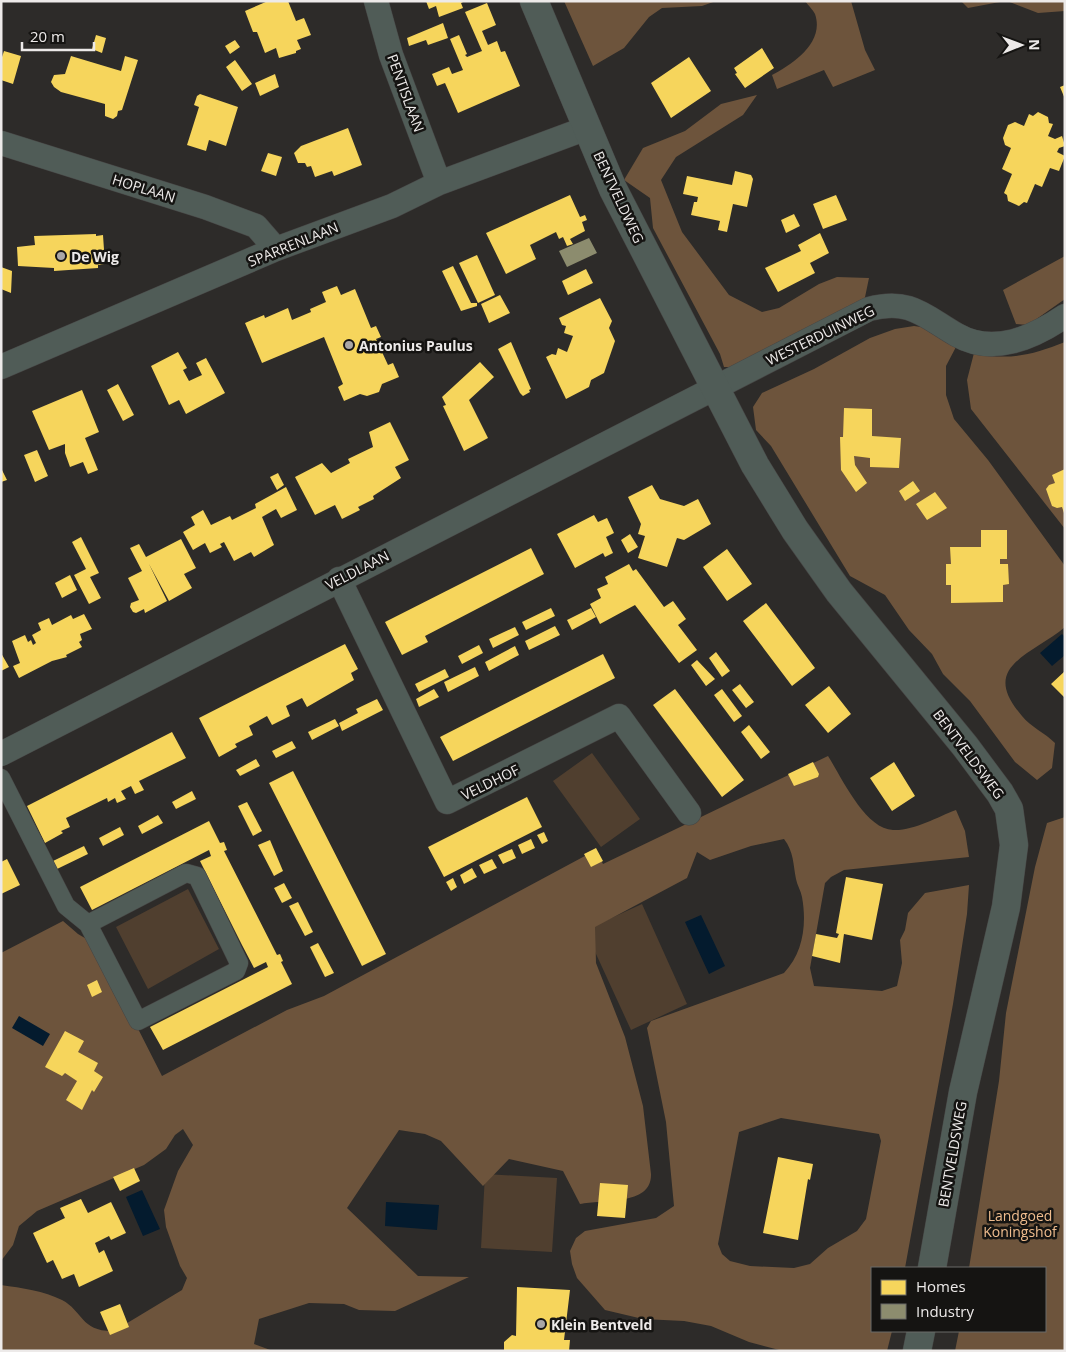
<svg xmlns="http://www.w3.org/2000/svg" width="1066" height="1352" viewBox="0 0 1066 1352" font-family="'Open Sans',sans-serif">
  <rect width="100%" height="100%" fill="#2d2b29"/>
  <path fill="#503f2f" d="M592,753L640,819L601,847L553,781Z
    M188,889L219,949L148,989L116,927Z
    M642,904L687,1004L631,1030L585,930Z
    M485,1174L557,1178L552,1252L481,1248Z"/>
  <path fill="#6d543c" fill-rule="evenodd" d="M564,1H716L702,6L662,8L649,17L624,48L593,66Z
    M805,1H851L865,50L875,70L833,87L824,70L777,89L772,75C792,64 825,43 815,14C813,10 808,5 805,1Z
    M961,1H1005L968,8Z
    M1007,1H1065V11L1038,13Z
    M757,95L743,115L676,157L661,180L682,232L729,295L762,312L779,308L819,284L837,277L869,278L864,302L732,367H724L720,354L653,228L650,198L624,180L643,148L685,131L721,104Z
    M1065,256V299L1028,325L1016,324L1003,290Z
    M914,326L928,328L957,345L946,366V395L954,419L988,460L1065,566V627C1032,655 978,666 1022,716C1031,727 1045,733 1055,743L1052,768L1037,780L1015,762L970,701L943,674L932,654L909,630L885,595L850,576L771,446L756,430L753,407L762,393L814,369L870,338L895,329Z
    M1065,342V529L971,409L967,380L974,353C1009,361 1032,355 1065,342Z
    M828,756C842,778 865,829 893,830C914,831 937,817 956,810L965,831L969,857L844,870L831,877L825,883L810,968L814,986L882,991L897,986L902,963L900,940L905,930L908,913L925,893L969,885L967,914L953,1004L905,1268H872V1331H892L887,1351H783L749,1342L711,1326L684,1321L643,1319L605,1310L577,1278L572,1264L570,1251L576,1238L585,1231L656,1218L674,1206L666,1122L647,1028L651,1021L784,973C803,953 807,925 802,897C801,891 797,885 796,879C793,864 794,852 784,839L751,846L710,860L697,852L687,878L595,927L596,963L625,1037L643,1106L651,1174C652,1206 602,1199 580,1204L563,1171L509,1159L483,1186L441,1141L425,1134L399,1130L347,1208L418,1276L469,1277L395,1311L359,1310L344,1304L309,1303L259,1319L254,1344L273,1351H1V1285C22,1288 44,1291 62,1300C83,1311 81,1332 114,1331L182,1290L187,1278L180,1266L166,1227L164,1210L178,1171L193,1145L183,1129L175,1135L166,1149L144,1165L37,1211L19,1226L13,1245L1,1261V953L63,921L78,934L95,944L162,1076L287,1010L324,996L596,850L603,864ZM781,1118L879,1134L881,1141L866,1219L857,1231L828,1248L810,1264L794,1268L750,1266L730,1261L722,1254L718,1244L739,1132Z
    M1065,817V1351H955L959,1331H1045V1268H969L999,1081L1006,1013L1035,867L1047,823Z"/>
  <path fill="#041b2e" d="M1062,634L1065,637V655L1052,666L1040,653Z
    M701,915L725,966L709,974L685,922Z
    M19,1016L50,1034L43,1046L12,1028Z
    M142,1190L160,1229L143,1236L126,1197Z
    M386,1202L439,1205L437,1230L385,1226Z"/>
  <path fill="#f6d55c" d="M268,1H288L296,21L304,18L311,35L297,40L301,49L296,51V53L279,58L276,48L265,53L257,32H253L245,11Z
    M426,1H465L461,3L463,8L439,17L436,6L429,9Z
    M487,3L496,25L482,31L488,45L497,41L501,52L505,51L520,86L458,113L445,83L437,86L432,74L449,67L452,74L463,70L450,39L459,35L467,54L465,55L467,57L482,51L465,12Z
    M443,23L448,38L428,45L426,40L409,46L407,38Z
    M96,35L106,38L102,53L92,49Z
    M235,40L240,47L230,54L225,46Z
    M762,48L774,68L745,88L735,74L737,73L734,68Z
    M4,51L21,56L13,84L1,80V60Z
    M71,56L121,71L125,56L138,60L122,110L118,111L117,116L113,119L105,116V104L61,92L54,87L51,82L54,75L65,74Z
    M689,57L711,91L671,118L651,83Z
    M235,60L252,84L242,91L226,67Z
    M275,74L279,87L260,96L255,83Z
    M1065,85V99L1060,87Z
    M200,94L238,107L226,146L209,140L206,151L187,145L199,107L194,105L197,96Z
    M1038,112L1048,117L1049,123L1053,124L1048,136L1055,139L1062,136L1065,146L1059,148L1057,152L1065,156L1059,171L1050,168L1042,187L1035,184L1027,203L1024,202L1019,206L1008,201L1007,195L1004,193L1012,174L1002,169L1011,148L1005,145L1003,138L1008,125L1015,122L1024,126L1029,114L1033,116Z
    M348,128L362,165L334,176L332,171L315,177L311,166L307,167L305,163H298L294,153L301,146Z
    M268,153L282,157L276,176L261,171Z
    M735,171L751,175L753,179L747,207L733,204L727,232L718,230L720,221L691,215L694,202H697L698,197L683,194L687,176L732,185Z
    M570,195L580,217L585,215L587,220L582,222L585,231L570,239L573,244L567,246L563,237L559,239L556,232L530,245L536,259L506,274L486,233Z
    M836,195L847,220L823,229L813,204Z
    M794,214L800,226L786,233L781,220Z
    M820,233L829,253L810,263L815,273L778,292L765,268L801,251L798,245Z
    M96,234V236L103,235L105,264L98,265V268L54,271V268L18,266L17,247L35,245L34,236Z
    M477,255L495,295L478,303L459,263Z
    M453,266L471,303H477V306L461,311L442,271Z
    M1,267L12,271L11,293L1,289Z
    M586,269L593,283L568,295L562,281Z
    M337,286L341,295L355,289L371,328L376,326L381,337L376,339L388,365L393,363L399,377L382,384L379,392L367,396L360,394L344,401L338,387L343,384L324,337L262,363L245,323L264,315L265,318L288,308L292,320L311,312L310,309L326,302L322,292Z
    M500,295L510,313L489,323L481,304Z
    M600,298L612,321L609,328L615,341L604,373L591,380L589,387L566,399L546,357L552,354L556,355L558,348L567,352L573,336L564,333L566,326L562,325L559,318Z
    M511,342L531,389L529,390L530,392L523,396L520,393L498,349Z
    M178,352L187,368L183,370L189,381L202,375L196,363L206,358L225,393L186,414L179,400L169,405L151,366Z
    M480,362L494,377L469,400L488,438L464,451L443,406L446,405L442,397Z
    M118,384L134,415L123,421L107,390Z
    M82,390L99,432L85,438L98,470L88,474L83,462L70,467L65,453V444L49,450L32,411Z
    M844,408L872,409V436L901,438L899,468L870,467V458L854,456L855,465L867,483L856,492L841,470L840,437H843Z
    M390,422L409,460L395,467L401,478L373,496L374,499L358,507L360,510L342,519L335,505L315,515L295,477L322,463L331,473L350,463L348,459L373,447L369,432Z
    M37,450L48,476L35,482L24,455Z
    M1,468L7,480L1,482Z
    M1065,469V513H1064L1062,507L1057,508L1052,506L1046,489L1049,485L1055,483L1052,475Z
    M278,473L284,485L277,490L270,477Z
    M913,481L920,491L905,501L899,491Z
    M652,485L660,499L684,506L698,499L711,524L684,540L677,538L667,567L638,558L645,536L638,534L641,524L628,497Z
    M286,487L297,510L281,518L276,509L262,517L274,545L254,557L251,552L234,561L224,542L220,544L222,547L210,553L205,543L193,550L183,532L195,525L191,517L203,510L211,525L230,516L232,520L256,508L255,504Z
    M935,492L947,508L927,520L916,504Z
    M594,515L598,522L607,518L614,533L606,537L613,553L605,557L603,553L575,568L557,534Z
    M981,530H1007V559H1000V564H1008L1009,584L1003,585V602L951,603V585H946V564H951L950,547H981Z
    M630,534L638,547L628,553L621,540Z
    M81,537L99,573L90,577L101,598L89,604L74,575L86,569L72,542Z
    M181,539L196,568L184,574L192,588L169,601L149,564L167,601L145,613L144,609L136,613L133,612L130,607L131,603L139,600L128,578L142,571L130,548L139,544L146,557Z
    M531,548L544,574L425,636L428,642L402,655L385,622Z
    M727,549L752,584L727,601L703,567Z
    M629,564L633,571L636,569L664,607L673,601L686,619L678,625L697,650L679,663L635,605L600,624L590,604L601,598L597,589L608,584L605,577Z
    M70,575L77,590L62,598L55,583Z
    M766,603L815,668L792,686L743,621Z
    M551,608L555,616L526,630L522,622Z
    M591,608L596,617L572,630L567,620Z
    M84,614L92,629L80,634L82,640L79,642L82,647L66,655L67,657L52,661L19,678L13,666L20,663L12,641L25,635L28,642L31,640L33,645L36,643L32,635L41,630L38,623L49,618L52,625L71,615L73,619Z
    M555,626L560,635L529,650L525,641Z
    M515,627L519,635L493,648L489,639Z
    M345,644L358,669L351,673L354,680L307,707L302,698L286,706L290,716L272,725L267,716L249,726L253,735L235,744L237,747L219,757L199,718Z
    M479,645L483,653L462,664L458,656Z
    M515,646L519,655L489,671L485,662Z
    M716,652L730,671L722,677L709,658Z
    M1,653L9,667L1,671Z
    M603,654L615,678L453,761L440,737Z
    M697,660L715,679L706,686L691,665Z
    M475,667L479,676L448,692L444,682Z
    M445,669L449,677L419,692L415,684Z
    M1065,671V698L1051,684Z
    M740,684L754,702L746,708L732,690Z
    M829,686L851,714L828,733L805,705Z
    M434,689L439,697L419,707L416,699Z
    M675,689L744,780L722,797L653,705Z
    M722,689L742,716L734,722L714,695Z
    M377,699L383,710L342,731L339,723L358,713L356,709Z
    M335,719L339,726L312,740L308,732Z
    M749,725L770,752L761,759L741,732Z
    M172,732L186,758L139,781L144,790L135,794L131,786L121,791L126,799L117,803L115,798L108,802L107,798L66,818L70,827L61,831L63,833L45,843L27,806Z
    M292,741L296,748L276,758L272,751Z
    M256,759L260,766L240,776L236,770Z
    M813,762L819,774L818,777L794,786L788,774Z
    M894,762L915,796L892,811L870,778Z
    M293,771L386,954L362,966L269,783Z
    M192,791L196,799L176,809L172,802Z
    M527,797L542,827L444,877L428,847Z
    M247,802L262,831L253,836L238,806Z
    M158,815L163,823L142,834L138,826Z
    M209,821L220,843L224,842L227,850L224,851L277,955L280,954L283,961L281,962L292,984L163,1050L150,1027L268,967L266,962L254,968L242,945L200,861L211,856L209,850L92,910L80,887Z
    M120,827L124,835L103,846L99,838Z
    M544,832L548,841L542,844L537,835Z
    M531,839L535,848L522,854L518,845Z
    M270,840L283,871L274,876L258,845Z
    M84,846L88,854L57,869L53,861Z
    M596,848L603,861L591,867L584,854Z
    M512,849L516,858L503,864L498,855Z
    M7,859L20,885L1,894V862Z
    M492,859L497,868L484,874L479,865Z
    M472,868L477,877L464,884L460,875Z
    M846,877L883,884L872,940L844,934L840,963L812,956L816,934L837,938L839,934L836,933Z
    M453,878L457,887L451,891L446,882Z
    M284,883L292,898L282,903L274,888Z
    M298,902L313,932L305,936L289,906Z
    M318,943L334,973L325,977L310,947Z
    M97,980L102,992L92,997L87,985Z
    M65,1031L84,1041L78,1052L98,1063L94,1071L103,1077L94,1092L92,1090L82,1110L66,1100L77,1081L65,1073L62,1076L45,1067Z
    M778,1157L813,1164L810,1180L808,1179L798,1240L763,1233Z
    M134,1168L140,1181L120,1191L113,1177Z
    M600,1183L628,1185L625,1218L597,1216Z
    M81,1199L88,1213L111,1202L126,1233L111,1240L109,1236L95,1243L99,1253L104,1250L113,1271L79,1287L74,1274L62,1279L53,1260L47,1263L33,1233L65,1218L60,1208Z
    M517,1287L570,1290L564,1340H570L569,1351H504V1342L512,1335L516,1336Z
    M120,1304L129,1327L110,1335L100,1312Z"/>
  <path fill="#8c8c6e" d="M589,238L597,253L567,267L559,251Z"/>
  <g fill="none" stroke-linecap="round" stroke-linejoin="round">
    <defs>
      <path id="pedestrian" d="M1,778L66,906L88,924L138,1021L236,971L239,963L197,876L186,873L88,924"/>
      <path id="minor" d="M376,1L391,55L439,183
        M1,143L205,207L256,226L276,249
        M1,367L276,249L392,206L439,183L587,128
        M339,579L447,802L619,716L689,813
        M1,754L869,309C910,298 924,316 957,335C994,356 1034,337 1065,316"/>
      <path id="tertiary" d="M534,1L613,189L755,465L795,530L839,592L965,746L1000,793L1009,809L1014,845L1006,907L963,1092L932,1268
        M917,1351L921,1331"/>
    </defs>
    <use href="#pedestrian" stroke="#474645" stroke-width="19"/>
    <use href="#minor" stroke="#474645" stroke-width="25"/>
    <use href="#tertiary" stroke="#474645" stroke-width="29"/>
    <use href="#pedestrian" stroke="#505c57" stroke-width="18"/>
    <use href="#minor" stroke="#505c57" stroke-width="24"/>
    <use href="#tertiary" stroke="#505c57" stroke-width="28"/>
  </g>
  <g fill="#aaa7a6" stroke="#151412" stroke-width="2">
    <circle cx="61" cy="256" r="5"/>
    <circle cx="349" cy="345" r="5"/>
    <circle cx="541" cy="1324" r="5"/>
  </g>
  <g text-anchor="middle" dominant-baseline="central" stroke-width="5" stroke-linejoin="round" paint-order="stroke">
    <g font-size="14" fill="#edeae9" stroke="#151412">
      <text transform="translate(406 93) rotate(70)">PENTISLAAN</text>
      <text transform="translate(144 188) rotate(17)">HOPLAAN</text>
      <text transform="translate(619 197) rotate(65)">BENTVELDWEG</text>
      <text transform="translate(293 244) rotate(-22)">SPARRENLAAN</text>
      <text transform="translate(820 335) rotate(-26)">WESTERDUINWEG</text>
      <text transform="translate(357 570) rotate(-27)">VELDLAAN</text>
      <text transform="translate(969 754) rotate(53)">BENTVELDSWEG</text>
      <text transform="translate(490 782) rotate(-26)">VELDHOF</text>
      <text transform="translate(952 1154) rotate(-80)">BENTVELDSWEG</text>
    </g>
    <g font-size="14" font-weight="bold" fill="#edeae9" stroke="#151412" text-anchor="start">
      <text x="71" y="256">De Wig</text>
      <text x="359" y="345">Antonius Paulus</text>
      <text x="551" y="1324">Klein Bentveld</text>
    </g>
    <g font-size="14" fill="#f0bd8e" stroke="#151412">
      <text x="1020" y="1215">Landgoed<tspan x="1020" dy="16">Koningshof</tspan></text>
    </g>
  </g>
  <rect width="1066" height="1352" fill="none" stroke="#edeae9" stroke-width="5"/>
  <rect x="871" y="1267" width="175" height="65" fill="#151412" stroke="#6b6a68"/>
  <rect x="881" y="1280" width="25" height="15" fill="#f6d55c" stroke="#6b6a68"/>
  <text x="916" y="1292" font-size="15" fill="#edeae9">Homes</text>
  <rect x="881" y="1304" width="25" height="15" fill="#8c8c6e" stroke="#6b6a68"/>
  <text x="916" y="1317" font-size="15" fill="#edeae9">Industry</text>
  <g transform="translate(1021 45) rotate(89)" stroke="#151412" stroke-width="4" paint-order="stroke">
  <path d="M0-4L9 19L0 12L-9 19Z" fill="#edeae9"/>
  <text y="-8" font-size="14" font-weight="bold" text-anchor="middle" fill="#edeae9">N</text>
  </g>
  <path d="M22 42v8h72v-8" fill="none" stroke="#edeae9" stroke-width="2.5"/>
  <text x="30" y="42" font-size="15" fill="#edeae9" stroke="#151412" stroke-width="4" paint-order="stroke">20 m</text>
</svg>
